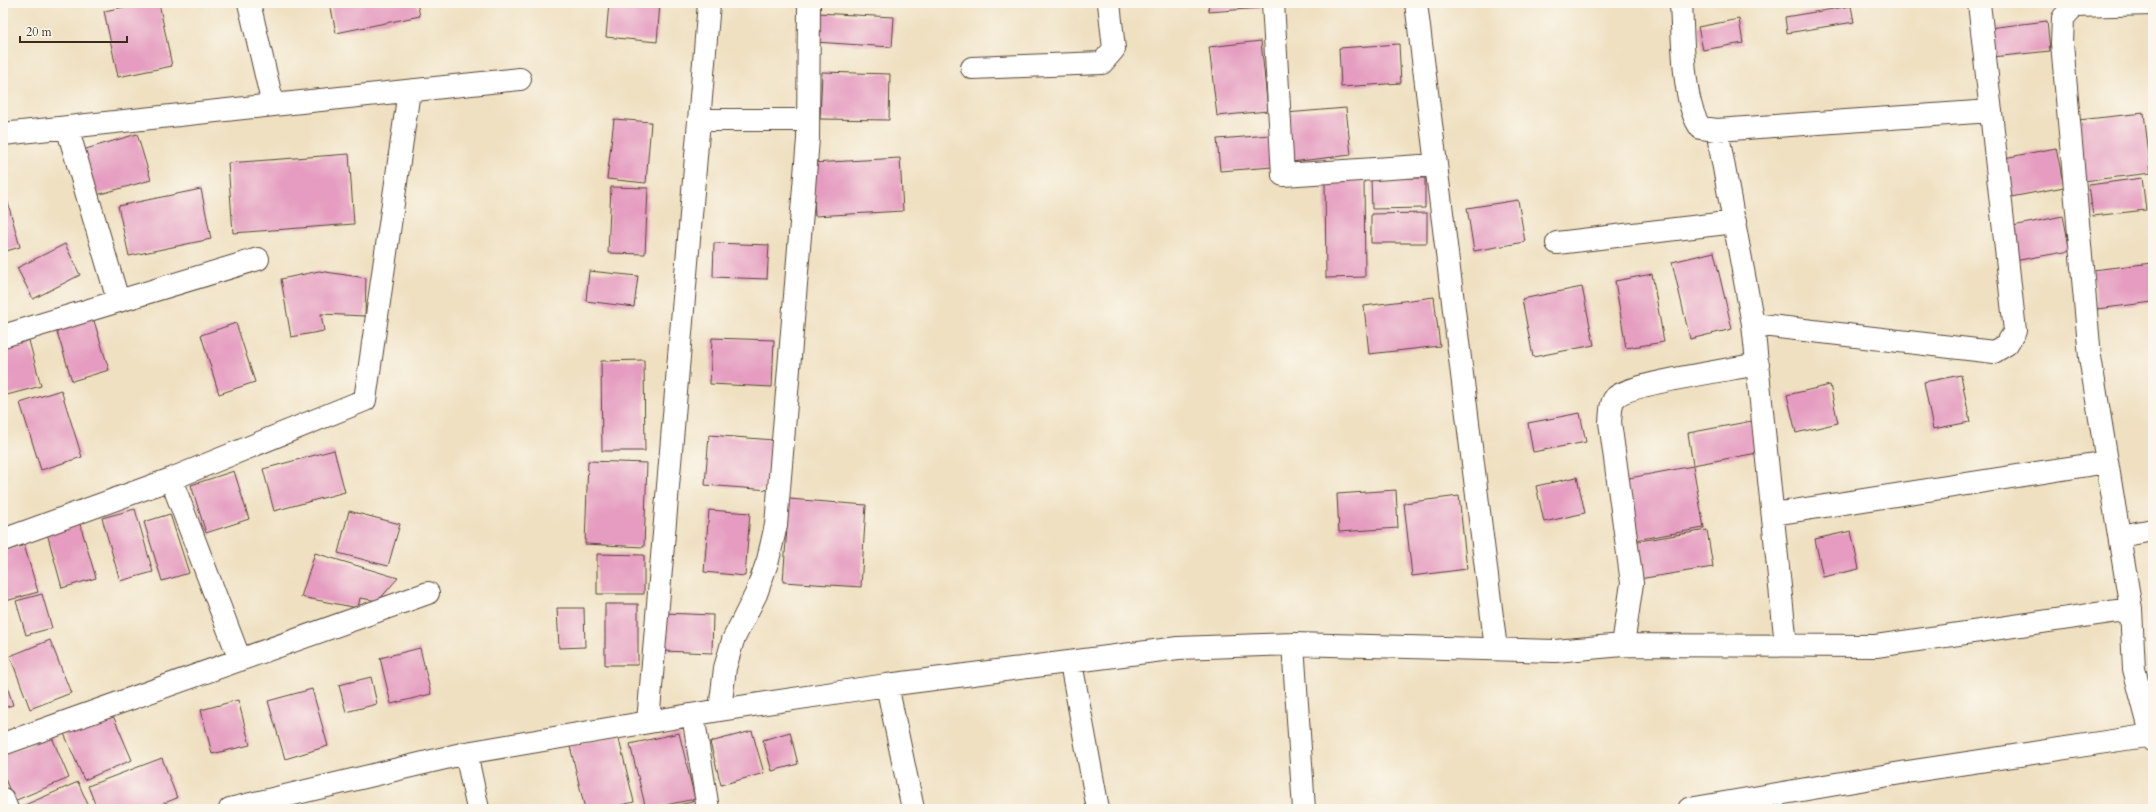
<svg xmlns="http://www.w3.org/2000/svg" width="2156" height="812" viewBox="0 0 2156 812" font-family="Cardo,serif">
  <rect width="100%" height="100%" fill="#fbf7ec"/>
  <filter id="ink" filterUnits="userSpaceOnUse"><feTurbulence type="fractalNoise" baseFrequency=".025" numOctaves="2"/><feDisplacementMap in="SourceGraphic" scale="8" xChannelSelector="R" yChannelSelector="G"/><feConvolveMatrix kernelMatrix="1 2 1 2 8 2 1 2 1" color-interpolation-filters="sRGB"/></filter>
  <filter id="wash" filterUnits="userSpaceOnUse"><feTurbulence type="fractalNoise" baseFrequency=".012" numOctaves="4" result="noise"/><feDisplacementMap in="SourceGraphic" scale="16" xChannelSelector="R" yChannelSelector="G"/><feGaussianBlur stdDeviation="0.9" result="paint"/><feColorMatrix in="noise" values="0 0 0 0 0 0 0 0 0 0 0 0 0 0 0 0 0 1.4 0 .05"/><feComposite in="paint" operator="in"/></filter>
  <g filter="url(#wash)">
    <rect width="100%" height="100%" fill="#efe0c1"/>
    <g id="blocks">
      <path fill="#e59cc0" d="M145,3H159L172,66L118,77L104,11Z
        M330,3H417L420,16L336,33Z
        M609,3H660L657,42L606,37Z
        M1208,3H1259L1260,8L1209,12Z
        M1851,6L1854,22L1787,33L1785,17Z
        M817,13L894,17L892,47L815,42Z
        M1739,19L1743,43L1703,50L1698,27Z
        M2047,21L2050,51L1993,57L1989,28Z
        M1261,41L1268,111L1217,116L1209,47Z
        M1399,44L1401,83L1341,87L1339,48Z
        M822,72L890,74L889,120L820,119Z
        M1346,108L1351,155L1291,162L1286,113Z
        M2144,113L2151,173L2084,181L2078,120Z
        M614,119L651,122L646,183L607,179Z
        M137,134L151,180L93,196L79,151Z
        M1271,135L1273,167L1220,171L1217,139Z
        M2056,148L2064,187L2011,197L2004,158Z
        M349,154L354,224L233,233L228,163Z
        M900,158L903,211L815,216L812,163Z
        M1371,178H1425V208L1372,209Z
        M2142,178L2146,210L2093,216L2089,185Z
        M1364,179L1365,277L1326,278L1325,180Z
        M3,185L20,247L3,252Z
        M611,187L648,188L645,254L608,253Z
        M201,189L211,239L129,256L118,206Z
        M1518,200L1525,242L1474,251L1467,208Z
        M1427,213V243H1371V214Z
        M2063,216L2070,251L2014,261L2008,227Z
        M714,243L769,245L767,279L713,277Z
        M65,244L80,275L33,299L17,268Z
        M1714,252L1732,329L1690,339L1672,262Z
        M2153,263V302L2097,309L2092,270Z
        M319,271L366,278L365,316L321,314L324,331L291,337L281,279Z
        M589,271L638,276L634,307L586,301Z
        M1652,274L1664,342L1626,348L1615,281Z
        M1582,287L1594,345L1533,357L1522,299Z
        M1434,297L1440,346L1369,354L1364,306Z
        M91,311L109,370L72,381L54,322Z
        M236,323L255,382L219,394L201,335Z
        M27,333L41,386L3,396V340Z
        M712,338L774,340L772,387L710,384Z
        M644,360L645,451H602L601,361Z
        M1961,375L1970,422L1933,429L1924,382Z
        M1830,385L1838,423L1796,433L1787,395Z
        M61,390L82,457L41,470L20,403Z
        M1580,413L1586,442L1533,452L1528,423Z
        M1752,421L1757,453L1693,465L1688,433Z
        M709,435L774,440L769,490L705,485Z
        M334,450L345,492L274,511L263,469Z
        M588,461L647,463L644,547L585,544Z
        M1693,466L1704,528L1635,540L1624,479Z
        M234,471L249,519L206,533L191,485Z
        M1577,477L1585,513L1544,522L1536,486Z
        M1396,490L1398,528L1339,532L1337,494Z
        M1459,496L1467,569L1412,576L1404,503Z
        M789,499L866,505L861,587L783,582Z
        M135,509L153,572L120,581L102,518Z
        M709,510L750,513L745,576L704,572Z
        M349,511L400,524L388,566L338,553Z
        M170,514L189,573L162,581L144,522Z
        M80,524L96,578L62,588L47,533Z
        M1707,530L1713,567L1639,579L1633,542Z
        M1851,531L1859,569L1823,577L1815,539Z
        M24,545L38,592L6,601L3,590V552Z
        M315,553L398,578L378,601L360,598L358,608L301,597Z
        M597,554L644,555V594H597Z
        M42,594L52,628L26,635L16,601Z
        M605,604H638V665H605Z
        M557,608H584L585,647L559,648Z
        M664,613L713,615L712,653L663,651Z
        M50,640L71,693L30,709L10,656Z
        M420,648L431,694L391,704L380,658Z
        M3,673L13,705L3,708Z
        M371,677L377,704L346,712L339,685Z
        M312,689L328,746L285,759L268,701Z
        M238,700L250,745L212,754L201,710Z
        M111,711L132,760L84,780L63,731Z
        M752,731L764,773L721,785L710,742Z
        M790,732L798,764L772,771L763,740Z
        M679,733L695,799L646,809L630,744Z
        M51,735L69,778L14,801L3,774V755Z
        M618,735L634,802L605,809H585L570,746Z
        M162,758L177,798L149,809H97L88,786Z
        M78,782L90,809H18V808Z
        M696,801L698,809H666V808Z
        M319,804L321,809H299V808Z"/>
    </g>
  </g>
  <g filter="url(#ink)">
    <use href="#blocks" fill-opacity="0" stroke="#564536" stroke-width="1"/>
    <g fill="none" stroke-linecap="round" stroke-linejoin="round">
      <defs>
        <path id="minor" d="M1273,3L1283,175L1436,165
          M1416,3L1496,649
          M1681,3C1683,34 1682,105 1701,128L1717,130L1991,111
          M2153,4L2074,6L2063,18L2062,43L2090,357L2131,609L2134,669L2153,741
          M972,68L1102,63L1114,49L1109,3
          M273,105L520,79
          M699,120H808
          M67,127L118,300
          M1717,130L1753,324L1786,645
          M3,134L273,105L249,3
          M1557,243L1735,222
          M1753,324L1994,352L2007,344L2015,331L1979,3
          M3,336L258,259
          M171,479L240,660
          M1774,514L2107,462
          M2120,536L2153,530
          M3,540L171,479L365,400L409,91
          M1293,644L1304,809
          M1623,645L1632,583L1610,422C1611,415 1610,404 1615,398C1626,384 1734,369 1758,364
          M1071,663L1098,809
          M887,685L913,809
          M720,710L725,668L733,640L756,594L768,560L776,525L808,139L809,3
          M693,715L708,809
          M648,722L709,3
          M3,744L428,593
          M466,753L478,809
          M3,799L7,809
          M230,809L466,753L720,710L887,685L1178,648L1293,644L1555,651L1623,645L1876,646L2131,609
          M1689,809L1907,772L2152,735"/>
      </defs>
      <use href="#minor" stroke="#564536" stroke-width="24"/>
      <use href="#minor" stroke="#fff" stroke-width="22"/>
    </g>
  </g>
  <rect width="2156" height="812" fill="none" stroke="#fbf7ec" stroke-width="16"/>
  <path d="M20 36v6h107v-6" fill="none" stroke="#3b2a1e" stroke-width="2"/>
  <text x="26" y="36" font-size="12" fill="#3b2a1e" stroke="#fbf7ec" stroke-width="3" paint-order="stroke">20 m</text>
</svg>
